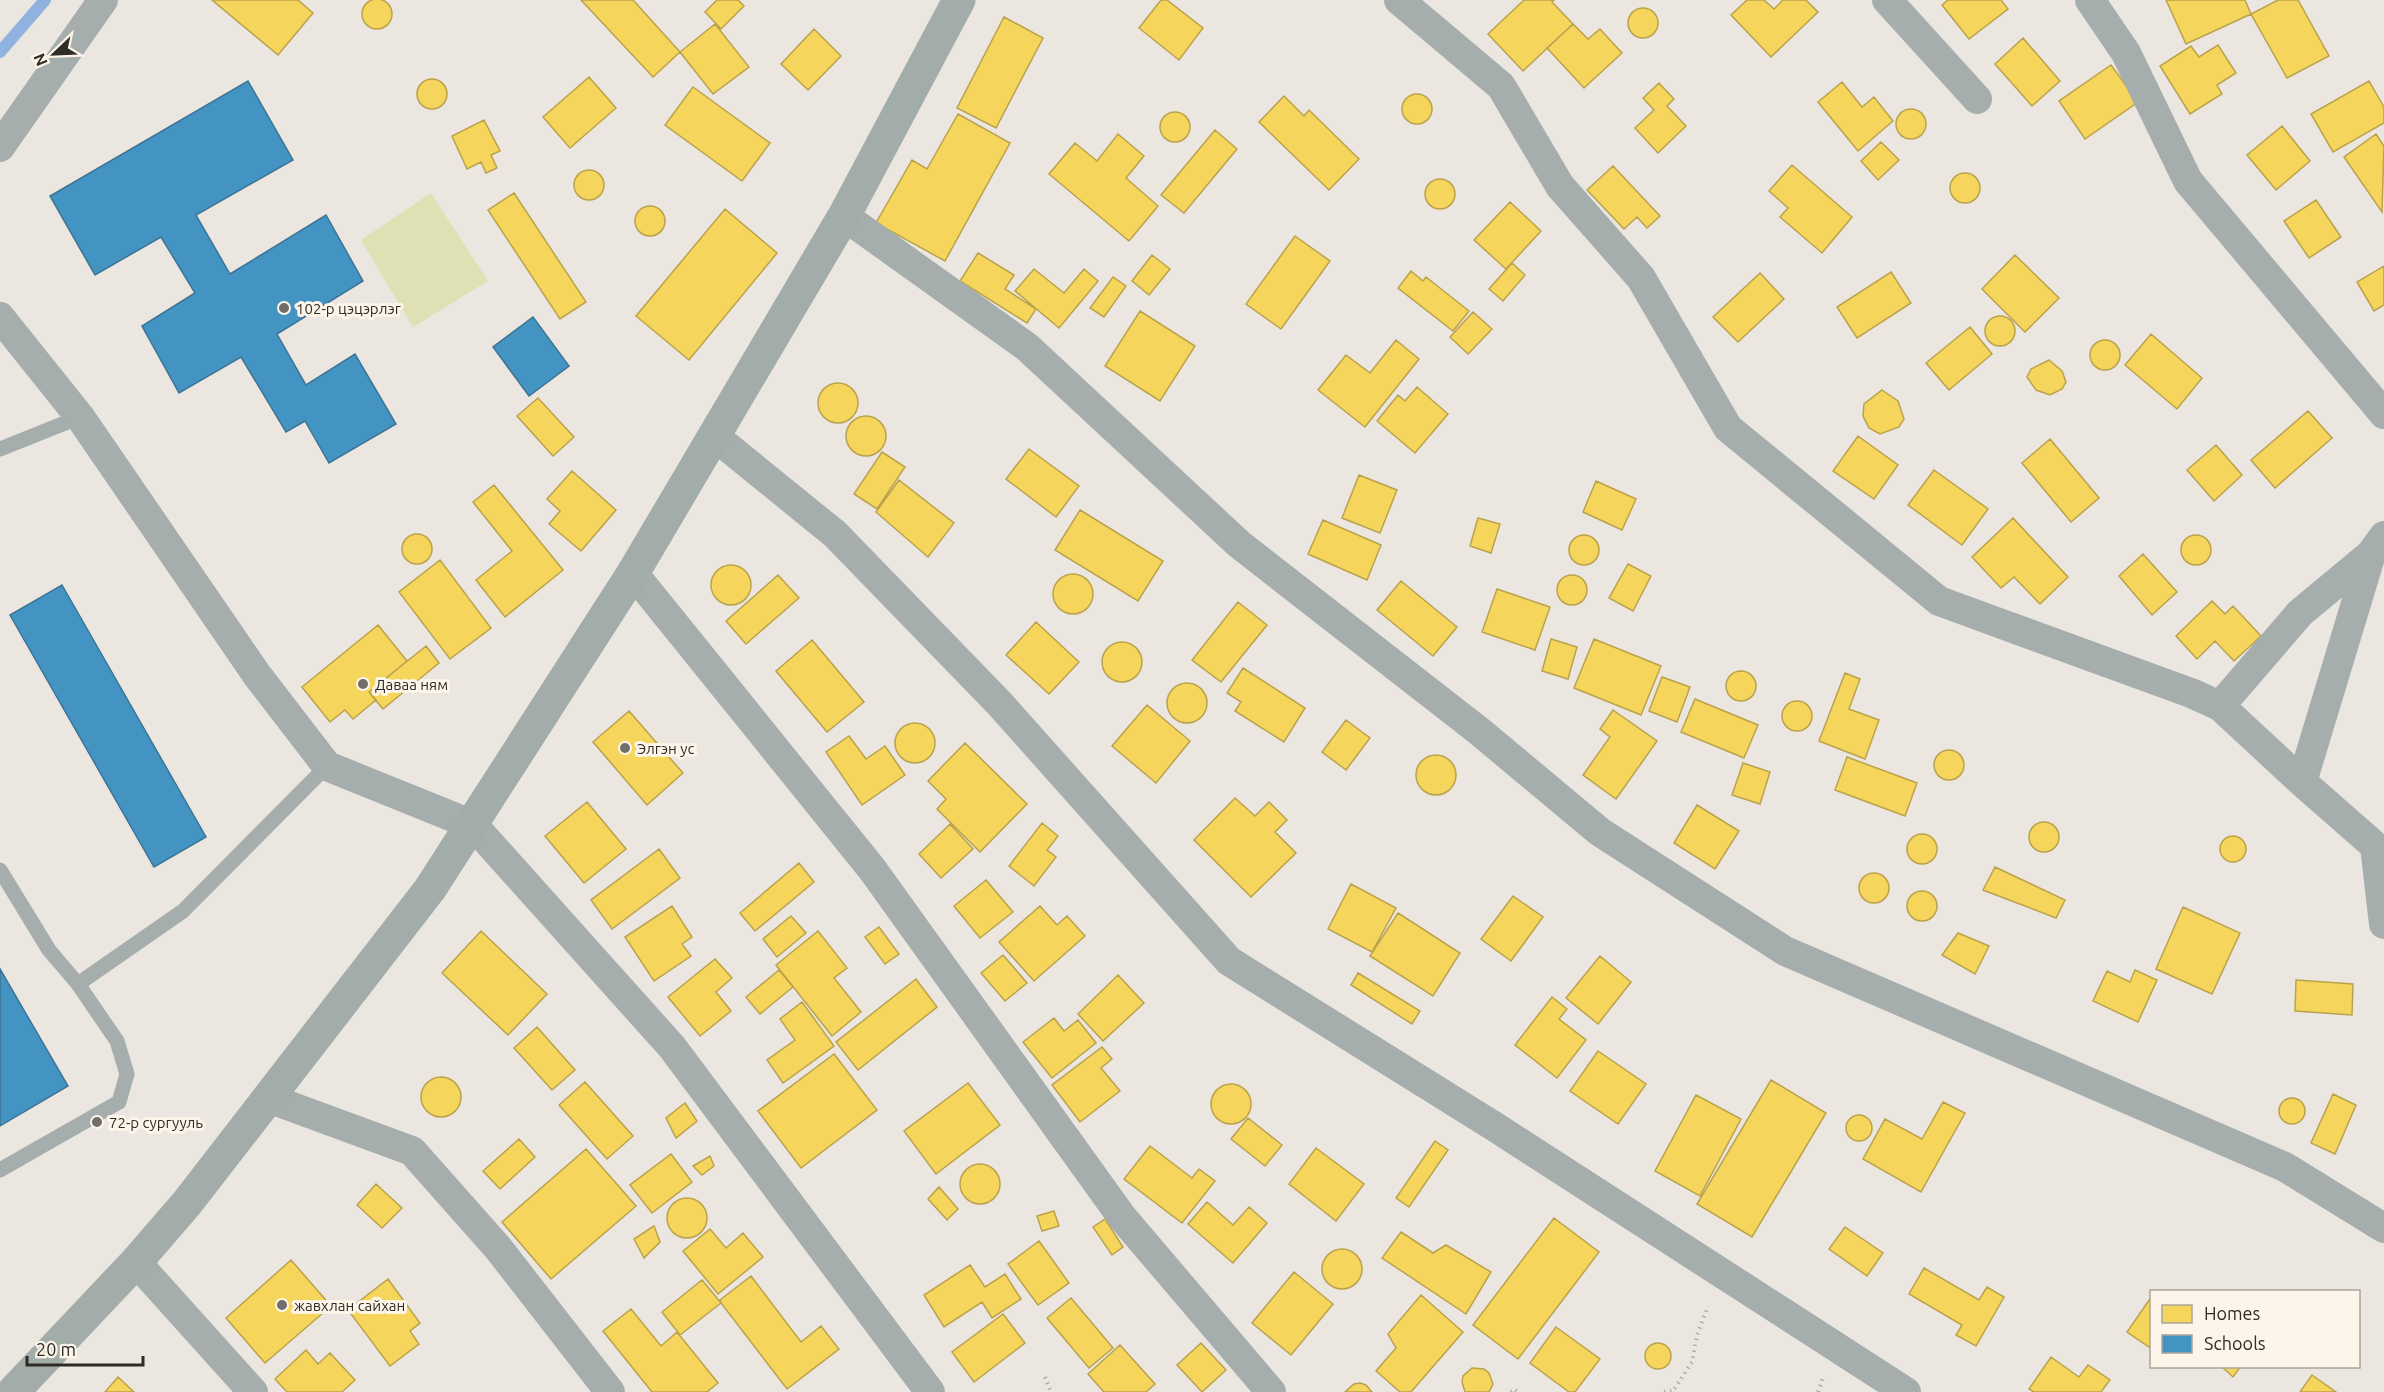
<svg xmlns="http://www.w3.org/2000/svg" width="2384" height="1392" viewBox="0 0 2384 1392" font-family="Ubuntu,sans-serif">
  <rect width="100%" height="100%" fill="#ebe7e0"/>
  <path fill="#dfe1b4" d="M431,193L488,281L413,327L361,240Z"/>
  <path fill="#f6d55c" stroke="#baa24c" stroke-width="1.5" d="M362 14a15 15 0 1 1 30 0a15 15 0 1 1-30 0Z
    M212,0H298L313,13L278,55Z
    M581,0H633L680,52L653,77Z
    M717,0H738L744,6L721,29L705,12Z
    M1161,0H1167L1203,28L1179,60L1139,28Z
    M1524,0H1554L1552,2L1573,24L1523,71L1488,34Z
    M1747,0H1764L1774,9L1783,0H1806L1818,12L1771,57L1731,15Z
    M1948,0H2001L2008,9L1969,39L1942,5Z
    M2166,0H2245L2251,14L2186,44Z
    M2278,0H2298L2329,56L2287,78L2251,14Z
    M1628 23a15 15 0 1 1 30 0a15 15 0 1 1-30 0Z
    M1004,17L1043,38L996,128L957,108Z
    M715,24L749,67L713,94L680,52Z
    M1573,24L1588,39L1600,29L1622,53L1584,88L1547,48Z
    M814,29L841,56L808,90L781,64Z
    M2023,38L2060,81L2032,106L1995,64Z
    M2218,45L2236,73L2217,85L2222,94L2190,114L2160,66L2191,46L2199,57Z
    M2111,65L2138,102L2085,139L2059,101Z
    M589,77L616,108L570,148L543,117Z
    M417 94a15 15 0 1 1 30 0a15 15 0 1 1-30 0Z
    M2369,81L2384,107V123L2333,152L2311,114Z
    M1842,82L1862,107L1874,97L1893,121L1858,151L1818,102Z
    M1659,83L1674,99L1667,106L1686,126L1658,153L1635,128L1654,110L1643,98Z
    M693,87L770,143L742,181L665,125Z
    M1402 109a15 15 0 1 1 30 0a15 15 0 1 1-30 0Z
    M1284,96L1304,116L1309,110L1359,159L1329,190L1259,122Z
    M1896 124a15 15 0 1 1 30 0a15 15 0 1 1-30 0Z
    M1160 127a15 15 0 1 1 30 0a15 15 0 1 1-30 0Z
    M958,114L1010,143L945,261L876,223L912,160L927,169Z
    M484,120L500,151L491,155L497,168L486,173L481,162L467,169L452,136Z
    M2282,126L2310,161L2276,190L2247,155Z
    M1215,130L1237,149L1184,213L1161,195Z
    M1118,134L1144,156L1126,178L1158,206L1129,241L1049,174L1075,143L1097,161Z
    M2376,134L2384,146L2382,212L2344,157Z
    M1881,142L1899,160L1878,180L1861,161Z
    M1792,165L1852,217L1822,253L1780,217L1788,208L1769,191Z
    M1613,166L1660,216L1647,228L1637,217L1624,229L1587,190Z
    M574 185a15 15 0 1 1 30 0a15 15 0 1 1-30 0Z
    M1950 188a15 15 0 1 1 30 0a15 15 0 1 1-30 0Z
    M1425 194a15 15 0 1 1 30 0a15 15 0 1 1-30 0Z
    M514,193L586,302L560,319L488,210Z
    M2316,200L2341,237L2309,258L2284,221Z
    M1510,202L1541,231L1506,269L1474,240Z
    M635 221a15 15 0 1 1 30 0a15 15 0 1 1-30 0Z
    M725,209L777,253L689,360L636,316Z
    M1295,236L1330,261L1281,329L1246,304Z
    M978,253L1014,275L1005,289L1036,309L1027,323L960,281Z
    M1152,255L1170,269L1149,295L1132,281Z
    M2015,255L2059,298L2025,332L1982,289Z
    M1512,263L1525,275L1503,301L1489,289Z
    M2384,266V305L2374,311L2357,282Z
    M1034,269L1064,293L1084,269L1098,281L1059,328L1015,291Z
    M1411,271L1423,281L1426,277L1469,311L1453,331L1398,288Z
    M1891,272L1911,303L1857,338L1837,307Z
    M1760,273L1784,299L1738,342L1713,317Z
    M1113,277L1126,286L1104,317L1090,308Z
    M1140,311L1195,346L1160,401L1105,366Z
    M1473,312L1492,329L1468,354L1450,337Z
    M1985 331a15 15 0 1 1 30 0a15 15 0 1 1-30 0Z
    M1970,327L1992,354L1949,390L1926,363Z
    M2151,334L2202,378L2177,409L2125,365Z
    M2090 355a15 15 0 1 1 30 0a15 15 0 1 1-30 0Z
    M1396,340L1419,359L1365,427L1318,390L1346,355L1370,373Z
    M2049,360L2062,371L2066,382L2062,389L2050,395L2036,390L2027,377L2031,369Z
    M818 403a20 20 0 1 1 40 0a20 20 0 1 1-40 0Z
    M1417,387L1448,414L1415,453L1377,421L1398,395L1405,401Z
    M1882,390L1898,401L1904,419L1899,427L1880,434L1869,428L1863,416L1864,404Z
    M538,398L574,437L553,456L517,416Z
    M2308,411L2332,438L2275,488L2251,460Z
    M846 436a20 20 0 1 1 40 0a20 20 0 1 1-40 0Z
    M1858,436L1898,465L1874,499L1833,471Z
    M2050,439L2099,498L2071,522L2022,463Z
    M2216,445L2242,475L2214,501L2187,470Z
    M1029,449L1079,486L1056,517L1006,479Z
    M882,452L905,467L877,509L854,494Z
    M1934,470L1988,509L1962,545L1908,505Z
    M572,471L616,510L581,551L549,524L560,511L547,499Z
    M1359,475L1397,490L1380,533L1342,518Z
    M899,480L954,523L928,557L876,512Z
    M1596,481L1636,499L1622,530L1583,512Z
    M494,485L563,570L505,617L476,580L512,551L473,502Z
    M1080,510L1163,561L1138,601L1055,550Z
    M1478,518L1500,524L1491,553L1470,546Z
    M2013,518L2068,577L2040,604L2014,577L2001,588L1972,557Z
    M1323,520L1381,545L1367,580L1308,554Z
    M402 549a15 15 0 1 1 30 0a15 15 0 1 1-30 0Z
    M1569 550a15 15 0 1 1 30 0a15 15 0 1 1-30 0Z
    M2181 550a15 15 0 1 1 30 0a15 15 0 1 1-30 0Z
    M2143,554L2177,592L2152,615L2119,576Z
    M440,560L491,628L450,659L399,592Z
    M1628,564L1651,576L1633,611L1609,598Z
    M711 585a20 20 0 1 1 40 0a20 20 0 1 1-40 0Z
    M1053 594a20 20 0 1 1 40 0a20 20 0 1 1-40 0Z
    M1557 590a15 15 0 1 1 30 0a15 15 0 1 1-30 0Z
    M778,575L799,598L746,644L726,621Z
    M1401,581L1457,627L1433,656L1377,610Z
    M1497,589L1550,607L1535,650L1482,632Z
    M2212,601L2225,614L2233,606L2261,636L2234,661L2215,641L2197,659L2176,636Z
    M1238,602L1267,625L1221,682L1192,660Z
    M1036,622L1079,662L1049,694L1006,655Z
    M378,625L407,661L369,692L376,700L353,719L345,710L330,722L302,687Z
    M1551,639L1577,647L1568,679L1542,671Z
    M1594,639L1661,666L1641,715L1574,688Z
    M812,640L864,702L827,732L776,671Z
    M1102 662a20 20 0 1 1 40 0a20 20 0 1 1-40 0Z
    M426,646L439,663L383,709L369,692Z
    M1243,668L1305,708L1284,742L1235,711L1241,702L1227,693Z
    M1726 686a15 15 0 1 1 30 0a15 15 0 1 1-30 0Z
    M1845,673L1860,679L1849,709L1879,720L1865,759L1819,741Z
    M1662,677L1690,687L1677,722L1649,711Z
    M1167 703a20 20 0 1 1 40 0a20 20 0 1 1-40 0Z
    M1695,699L1758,725L1744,758L1681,732Z
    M1782 716a15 15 0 1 1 30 0a15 15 0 1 1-30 0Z
    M1147,705L1190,741L1156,783L1112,746Z
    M1613,710L1657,741L1616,799L1583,775L1610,737L1600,729Z
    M629,711L683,773L647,805L593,742Z
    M1346,720L1370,738L1346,770L1322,752Z
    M895 743a20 20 0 1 1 40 0a20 20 0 1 1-40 0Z
    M849,736L866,759L885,746L905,775L862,805L826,752Z
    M965,743L1027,804L980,852L937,809L946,799L928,781Z
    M1934 765a15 15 0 1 1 30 0a15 15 0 1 1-30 0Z
    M1416 775a20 20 0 1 1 40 0a20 20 0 1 1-40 0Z
    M1847,757L1917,783L1905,816L1835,790Z
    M1743,763L1770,772L1760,804L1732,795Z
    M1235,798L1255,816L1269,802L1287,820L1275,832L1296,853L1251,897L1194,840Z
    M587,802L626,849L584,883L545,836Z
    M1697,805L1739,831L1715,869L1674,843Z
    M2029 837a15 15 0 1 1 30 0a15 15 0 1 1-30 0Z
    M1042,823L1058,836L1047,850L1056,857L1034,886L1009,866Z
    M950,824L973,849L941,878L919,854Z
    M1907 849a15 15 0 1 1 30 0a15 15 0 1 1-30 0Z
    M2220 849a13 13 0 1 1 26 0a13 13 0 1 1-26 0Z
    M659,849L680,878L612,929L591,900Z
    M799,863L814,882L755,931L740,913Z
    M1995,867L2065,900L2056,918L1983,890Z
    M1859 888a15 15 0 1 1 30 0a15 15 0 1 1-30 0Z
    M986,880L1013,912L980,938L954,906Z
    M1351,884L1396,908L1372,952L1328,929Z
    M1907 906a15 15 0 1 1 30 0a15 15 0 1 1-30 0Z
    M1513,896L1543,917L1511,961L1481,939Z
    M672,906L692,937L682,944L691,956L654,981L625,937Z
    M1040,906L1057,925L1067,916L1085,936L1034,981L999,942Z
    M2183,907L2240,933L2212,994L2156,969Z
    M1398,913L1460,953L1433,996L1370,956Z
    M791,916L806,933L777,957L763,939Z
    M879,927L899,954L885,964L865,937Z
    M481,931L547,994L508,1035L442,973Z
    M818,931L847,968L834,978L861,1012L832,1036L776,965Z
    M1958,933L1989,946L1975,974L1942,955Z
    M1003,955L1027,983L1005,1001L981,973Z
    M1600,956L1631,982L1598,1024L1566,998Z
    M715,959L732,978L716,992L731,1011L700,1036L668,997Z
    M779,970L793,987L760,1014L746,997Z
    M2135,970L2157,980L2138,1022L2093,1001L2107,971L2130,982Z
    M1358,973L1420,1011L1412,1024L1351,985Z
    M1118,975L1144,1003L1103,1041L1078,1014Z
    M916,979L937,1007L858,1070L836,1042Z
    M2296,980L2353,984L2352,1015L2295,1011Z
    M1552,997L1567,1009L1559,1019L1586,1040L1557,1078L1515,1045Z
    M802,1002L834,1046L783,1083L767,1060L795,1040L780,1019Z
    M1054,1018L1064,1031L1078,1020L1096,1043L1052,1078L1023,1042Z
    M537,1027L575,1070L552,1090L514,1048Z
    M1102,1047L1112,1059L1101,1068L1120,1091L1080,1122L1052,1085Z
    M1598,1051L1646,1084L1618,1124L1570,1091Z
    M834,1054L877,1110L801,1168L758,1111Z
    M421 1097a20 20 0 1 1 40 0a20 20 0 1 1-40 0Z
    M1771,1080L1826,1113L1752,1237L1697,1204Z
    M585,1082L633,1136L607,1159L559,1105Z
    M968,1083L1000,1125L936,1174L904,1131Z
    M1211 1104a20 20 0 1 1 40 0a20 20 0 1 1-40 0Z
    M2333,1094L2356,1105L2335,1154L2311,1143Z
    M1696,1095L1741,1119L1700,1196L1655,1171Z
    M2279 1111a13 13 0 1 1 26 0a13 13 0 1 1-26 0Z
    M1943,1102L1965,1113L1921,1192L1863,1159L1885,1119L1922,1139Z
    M685,1103L697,1121L676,1138L666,1118Z
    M1846 1128a13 13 0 1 1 26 0a13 13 0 1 1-26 0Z
    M1248,1118L1282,1145L1265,1166L1231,1139Z
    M519,1139L535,1157L500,1189L483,1171Z
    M1435,1141L1448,1150L1409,1207L1396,1198Z
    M1150,1146L1192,1178L1199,1169L1215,1181L1182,1223L1124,1179Z
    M1316,1148L1364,1184L1336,1221L1289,1184Z
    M586,1149L636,1206L551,1279L502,1222Z
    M671,1154L692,1182L652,1213L630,1185Z
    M710,1156L714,1166L702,1175L693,1166Z
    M960 1184a20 20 0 1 1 40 0a20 20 0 1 1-40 0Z
    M376,1184L402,1208L382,1228L357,1205Z
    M939,1187L958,1209L947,1220L928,1199Z
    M667 1218a20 20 0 1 1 40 0a20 20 0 1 1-40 0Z
    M1207,1202L1233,1225L1249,1207L1267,1223L1233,1263L1188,1224Z
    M1054,1211L1059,1226L1042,1231L1037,1216Z
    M1554,1218L1599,1252L1518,1359L1473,1325Z
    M1105,1219L1123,1247L1112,1255L1093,1227Z
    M654,1226L660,1242L644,1258L634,1239Z
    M1845,1227L1883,1253L1867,1276L1829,1249Z
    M710,1229L726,1248L743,1233L763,1257L718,1294L683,1251Z
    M1401,1232L1433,1253L1446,1245L1491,1272L1466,1314L1382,1258Z
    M1039,1241L1069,1283L1038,1305L1008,1264Z
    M1322 1269a20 20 0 1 1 40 0a20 20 0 1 1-40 0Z
    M291,1260L331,1306L265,1363L226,1318Z
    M970,1265L985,1287L1005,1274L1021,1299L992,1318L982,1302L944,1327L924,1295Z
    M1924,1268L1979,1300L1987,1287L2004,1297L1976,1346L1956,1335L1962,1325L1909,1294Z
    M1294,1272L1333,1304L1291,1355L1252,1323Z
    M751,1276L801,1342L821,1326L839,1349L787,1389L721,1303L720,1300Z
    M388,1279L420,1323L410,1331L419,1344L390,1366L348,1310Z
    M702,1280L721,1303L680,1335L662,1312Z
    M1421,1295L1463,1332L1411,1392H1400L1376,1371L1396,1348L1388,1334Z
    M2152,1296V1349L2127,1332Z
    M1071,1298L1113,1348L1089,1368L1047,1318Z
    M631,1309L661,1346L677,1332L718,1383L707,1392H652L603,1331Z
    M1003,1314L1025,1343L974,1382L952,1352Z
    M1556,1327L1600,1359L1575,1392H1569L1530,1363Z
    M1645 1356a13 13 0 1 1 26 0a13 13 0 1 1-26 0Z
    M1201,1343L1226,1370L1202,1392L1177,1365Z
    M1120,1345L1155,1384L1146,1392H1104L1088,1374Z
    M306,1350L318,1364L330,1353L355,1380L342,1392H287L275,1379Z
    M2051,1357L2079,1377L2088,1365L2110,1380L2101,1392H2034L2029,1389Z
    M2221,1366H2241L2233,1377Z
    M1472,1368L1484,1369L1489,1373L1493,1384L1489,1392H1465L1462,1382L1463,1376Z
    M2312,1375L2336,1392H2300Z
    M118,1377L134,1392H105Z
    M1360,1383L1366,1385L1372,1392H1345L1354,1384Z"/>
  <path fill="#4393c3" stroke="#3d7494" stroke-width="1.5" d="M248,81L293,160L196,215L230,274L326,215L363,281L277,334L306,385L355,354L396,424L329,463L305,421L286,432L241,357L179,393L142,326L195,293L161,237L95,275L50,196Z
    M533,317L569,366L529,396L493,347Z
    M62,585L206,837L154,867L10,615Z
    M0,969L68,1086L0,1126Z"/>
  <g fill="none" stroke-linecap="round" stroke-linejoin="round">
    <path stroke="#8fb2df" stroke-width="12" d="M0,52L45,0"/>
    <path stroke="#abb0ad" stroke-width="4" stroke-dasharray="1.5 4.5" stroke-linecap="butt" d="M1045,1377L1051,1392
      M1511,1392L1514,1389L1518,1392
      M1664,1392L1673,1391L1692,1362L1697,1335L1708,1306
      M1818,1392L1823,1378"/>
    <path stroke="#a5aeac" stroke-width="15" d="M0,449L80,417
      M0,870L49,950L78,984
      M0,1170L119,1102L127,1074L117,1041L78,984L183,911L327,766"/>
    <path stroke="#a5aeac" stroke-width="30" d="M1399,0L1501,86L1560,186L1641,278L1728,428L1939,601L2191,693L2220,706L2302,782
      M1887,0L1977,99
      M2090,0L2126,53L2188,181L2384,414
      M0,147L103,0
      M844,216L1027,347L1239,544L1479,731L1600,832L1785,951L2285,1167L2384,1228
      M0,317L80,417L257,675L327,766L473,825L672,1047L930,1392
      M713,435L835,534L999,703L1229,961L1492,1125L1906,1392
      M2384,536L2371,554L2302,782L2375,846L2384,924
      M633,573L872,869L1122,1217L1271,1392
      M2220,706L2300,613L2371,554
      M268,1098L412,1151L498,1248L610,1392
      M136,1262L253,1392"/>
    <path stroke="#a2aca9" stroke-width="33" d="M13,1392L136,1262L187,1203L430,889L633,573L844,216L959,0"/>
  </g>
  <g fill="#716d68" stroke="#fdf5e9" stroke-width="2">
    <circle cx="284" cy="308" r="6"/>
    <circle cx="363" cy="684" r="6"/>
    <circle cx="625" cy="748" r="6"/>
    <circle cx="97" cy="1122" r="6"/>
    <circle cx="282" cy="1305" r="6"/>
  </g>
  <g text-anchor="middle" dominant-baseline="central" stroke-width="6" stroke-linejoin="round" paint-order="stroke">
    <g font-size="15" fill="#2f2c27" stroke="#fdf5e9" text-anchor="start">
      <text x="296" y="308">102-р цэцэрлэг</text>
      <text x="375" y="684">Даваа ням</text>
      <text x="637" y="748">Элгэн ус</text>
      <text x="109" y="1122">72-р сургууль</text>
      <text x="294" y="1305">жавхлан сайхан</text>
    </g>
  </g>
  <rect x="2150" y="1290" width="210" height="78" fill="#fdf5e9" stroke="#aba59b" stroke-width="1.5"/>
  <rect x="2162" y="1305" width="30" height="18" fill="#f6d55c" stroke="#aba59b" stroke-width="1.5"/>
  <text x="2204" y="1320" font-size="18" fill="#2f2c27">Homes</text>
  <rect x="2162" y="1335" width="30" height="18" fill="#4393c3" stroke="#aba59b" stroke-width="1.5"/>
  <text x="2204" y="1350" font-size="18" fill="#2f2c27">Schools</text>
  <g transform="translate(54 54) rotate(247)" stroke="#fdf5e9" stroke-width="4.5" paint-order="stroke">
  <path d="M0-4.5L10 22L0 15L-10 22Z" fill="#2f2c27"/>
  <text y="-9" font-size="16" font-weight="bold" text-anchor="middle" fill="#2f2c27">N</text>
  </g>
  <path d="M27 1356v9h116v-9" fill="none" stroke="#2f2c27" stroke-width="3"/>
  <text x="36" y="1356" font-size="18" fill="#2f2c27" stroke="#fdf5e9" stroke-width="4.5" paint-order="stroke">20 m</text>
</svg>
